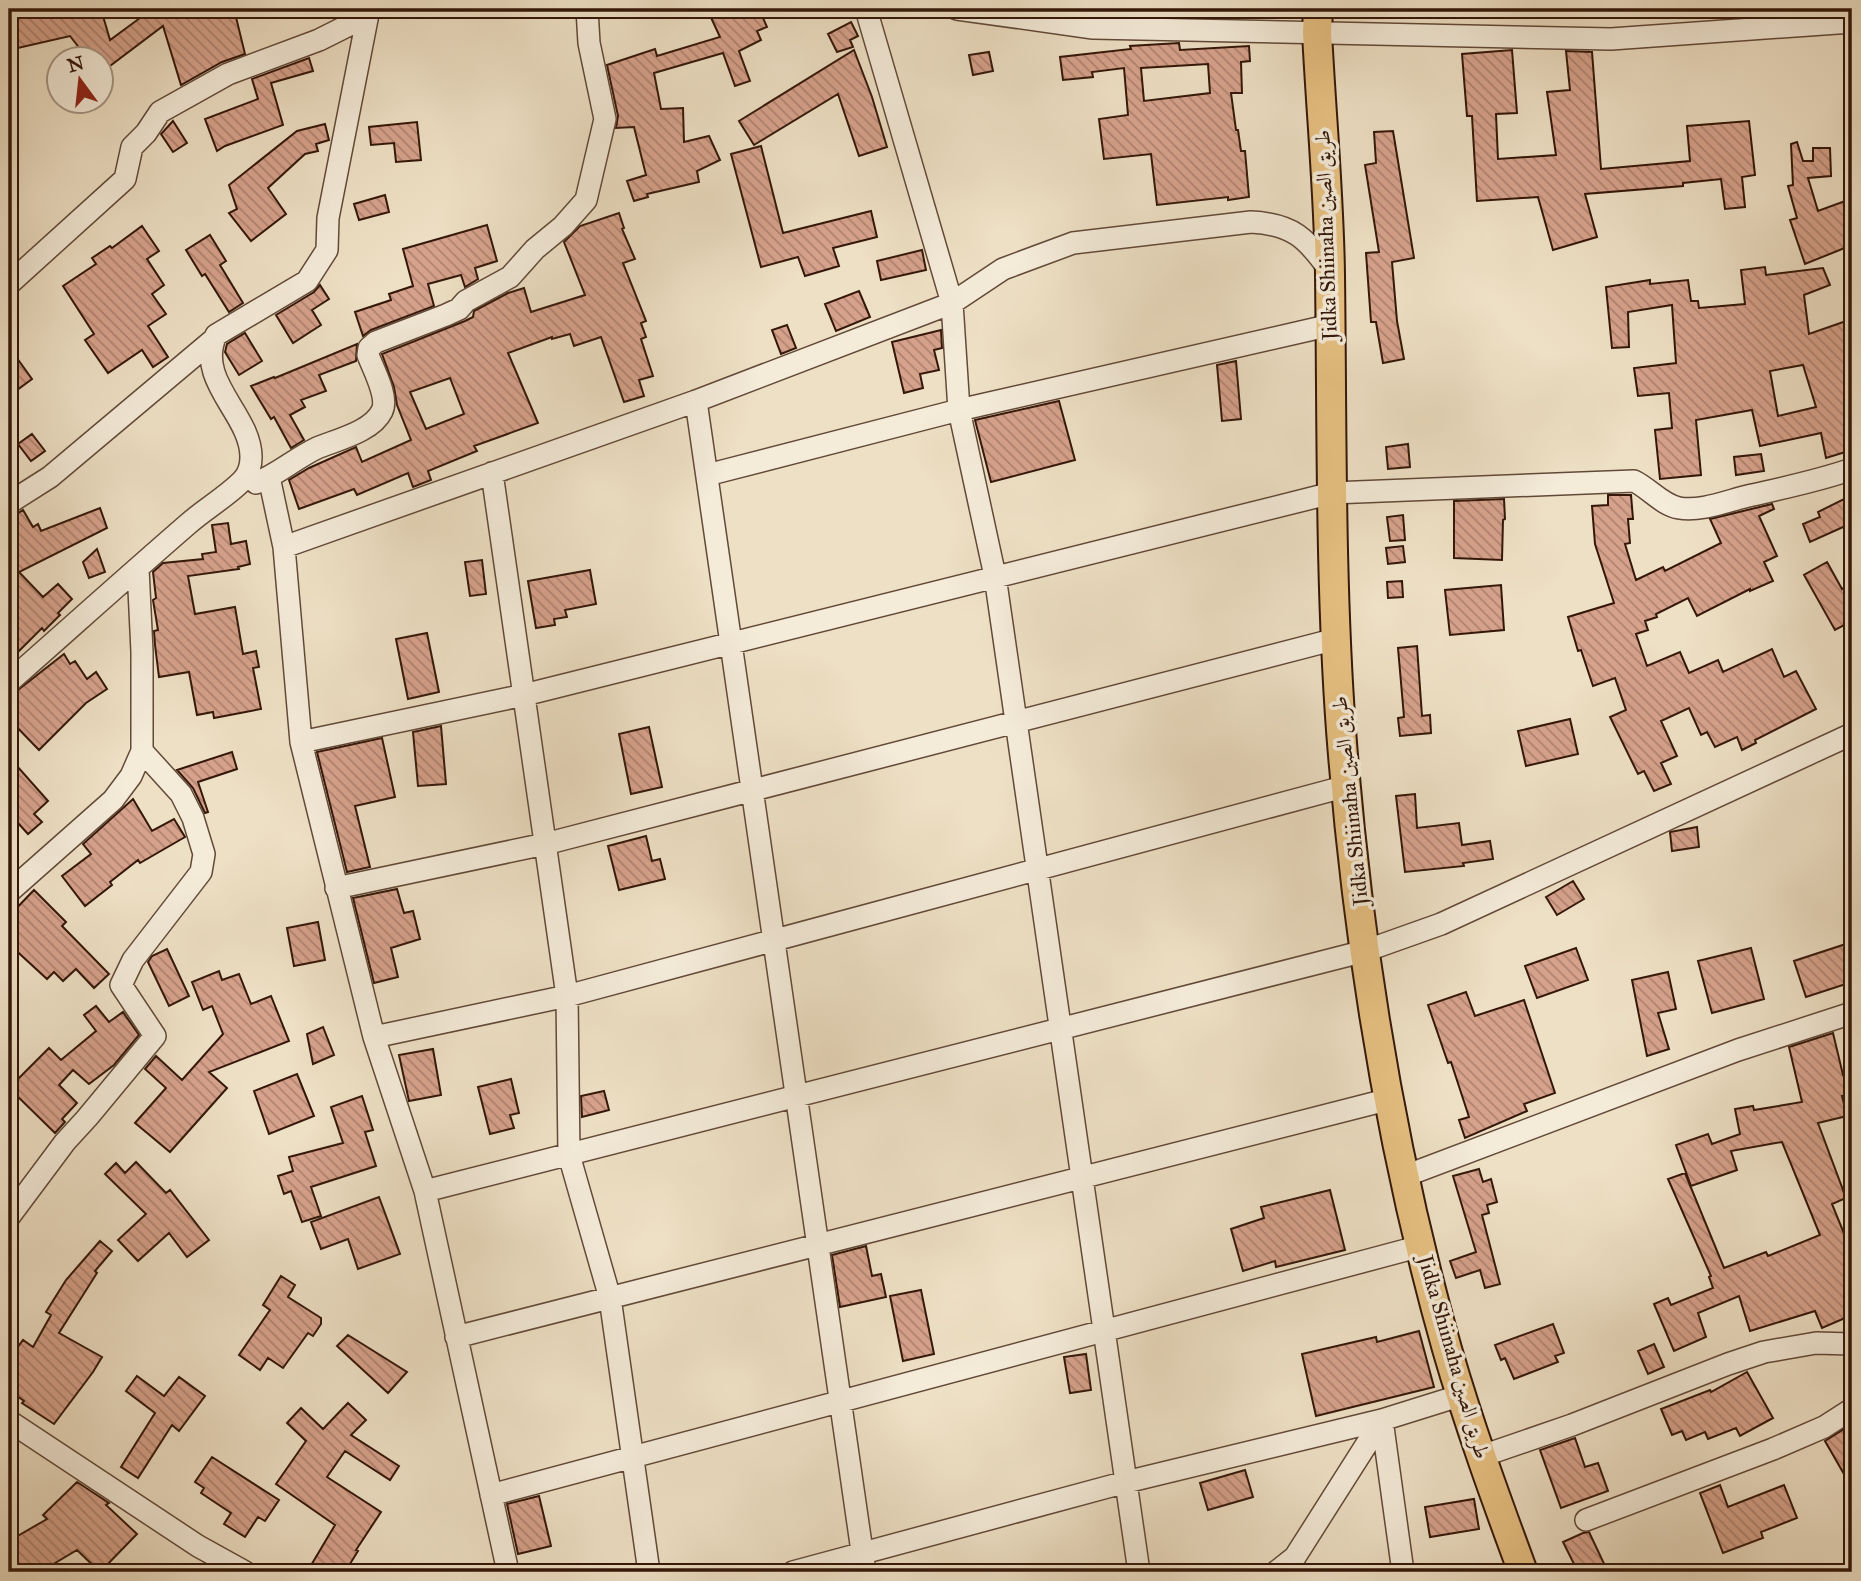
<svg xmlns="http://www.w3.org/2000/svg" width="1861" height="1581" viewBox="0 0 1861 1581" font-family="'IM FELL Great Primer',Amiri,serif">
  <defs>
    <pattern id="building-back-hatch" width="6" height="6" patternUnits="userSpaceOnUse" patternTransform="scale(1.75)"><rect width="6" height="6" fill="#d7a28c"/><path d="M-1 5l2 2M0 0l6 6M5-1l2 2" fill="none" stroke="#af8371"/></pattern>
  </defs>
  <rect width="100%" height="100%" fill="#eee0c5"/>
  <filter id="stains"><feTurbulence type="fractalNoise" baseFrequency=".00286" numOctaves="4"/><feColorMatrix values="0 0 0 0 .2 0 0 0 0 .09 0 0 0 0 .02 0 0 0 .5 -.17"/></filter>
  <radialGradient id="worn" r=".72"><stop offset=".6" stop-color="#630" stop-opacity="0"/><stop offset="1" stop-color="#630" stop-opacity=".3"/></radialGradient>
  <path fill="url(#building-back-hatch)" stroke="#341709" stroke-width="2" fill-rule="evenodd" d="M9,9H101L110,40L144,15L158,9H234L245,54L222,62L181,85L163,26L102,72V60H85L87,58L70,36L9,50Z
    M707,9H759L767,27L757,31L761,40L739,51L750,81L735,86L723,53L654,73L661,109L683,108L684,142L709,136L720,160L697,171L699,182L647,194L648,197L634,201L627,181L646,175L634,127L616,128L618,116L607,65L655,49L657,56L720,37Z
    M851,22L858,36L850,40L853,47L837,52L828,34Z
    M1179,43L1180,50L1249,46L1250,61L1241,62L1242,93H1231L1236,130H1238L1241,151H1245L1249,197L1228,200V197L1157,205L1151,154L1104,159L1099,119L1128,115L1124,68L1092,72L1093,77L1063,80L1060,57L1131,49L1130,46ZM1208,64L1210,93L1144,101L1141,68Z
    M854,50L872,97L887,147L859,156L838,94L754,145L739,121Z
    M1512,50L1517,113L1496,114L1498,159L1556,155L1547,92L1570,90L1566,51L1592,52L1601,169L1690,161L1687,126L1749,121L1755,175L1742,177L1745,207L1725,209L1721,179L1683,183V186L1585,194L1597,237L1553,250L1538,197L1477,201L1472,116H1467L1462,54Z
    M989,52L993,71L973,75L969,55Z
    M309,58L313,71L271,83L283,125L225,146L217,151L205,119L258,99L252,79Z
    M173,121L187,143L173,152L161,134Z
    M417,122L421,160L396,162L394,143L371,145L369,127Z
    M325,124L329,140L316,144L318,151L305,154L268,188L286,214L251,241L229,213L237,209L229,185L297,131Z
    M1393,131L1414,258L1392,262L1397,321L1404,359L1383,363L1376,322H1371L1366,253L1379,252L1365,165L1376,163L1374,132Z
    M1797,142L1803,161H1813V148H1830L1831,176L1808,178L1818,211L1845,201L1852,222V245L1805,264L1790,220L1797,218L1788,186L1793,185L1791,144Z
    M761,146L783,233L871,211L877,237L833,248L839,266L805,276L798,257L761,267L731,154Z
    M385,195L389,212L359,220L354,204Z
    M619,213L624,228L622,229L635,259L623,263L646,321L641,323L646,337L641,339L653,376L639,380L644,396L624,402L601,337L574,346L570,334L552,339V337L508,353L538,423L474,446L477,451L428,471L431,480L418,485L413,487L408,473L357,495L354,489L299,509L289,480L309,468L356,447L362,462L411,440L397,405L394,387L382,354L465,321L473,317L474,311L508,293L524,288L531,312L585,295L564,242L580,226ZM450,378L464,414L426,429L410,392Z
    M487,225L497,261L475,268L478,279L465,287L461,275L428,284L434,306L371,330L363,336L355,312L391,300L389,294L413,286L403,249Z
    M142,226L159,251L147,259L164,285L152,294L166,314L148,326L168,357L153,367L142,350L108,373L85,340L94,334L63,286L96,264L92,258L110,246L112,248Z
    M210,235L226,261L220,265L243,303L229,312L205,274L202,276L186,250Z
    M922,250L926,270L881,280L877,261Z
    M1765,267L1766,275L1823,268L1830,285L1804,295L1809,334L1852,319V450L1826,458L1821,433L1760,446L1752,410L1696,420L1701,475L1660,479L1655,430L1672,428L1669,393L1638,396L1634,368L1676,363L1672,305L1628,312L1629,347L1612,348L1606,287L1650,280V284L1688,280L1691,301H1698L1699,308L1745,304L1741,270ZM1803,365L1816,407L1778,416L1770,371Z
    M320,285L329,299L312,310L321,325L293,343L276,315L314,292Z
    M859,291L870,317L836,331L825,304Z
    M787,325L796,348L781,354L772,330Z
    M941,330L942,348L934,350L939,370L920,374L923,388L904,393L892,342Z
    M245,333L262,361L239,375L225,352L227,344Z
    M357,344L356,361L319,375L326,391L301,400L305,407L290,415L304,440L291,448L274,417L271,419L251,386L274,377L275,378Z
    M9,347L32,379L9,396Z
    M1236,361L1241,419L1222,421L1217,365Z
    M1059,401L1075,460L991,482L975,420Z
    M32,434L45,451L31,461L18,444Z
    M1408,444L1410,467L1388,469L1386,447Z
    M1761,454L1764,471L1736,475L1734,457Z
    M1608,495H1631L1633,519H1628L1630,543L1625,544L1636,580L1663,567L1665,571L1721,543L1710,519L1772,504L1774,509L1759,516L1777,556L1764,562L1773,581L1750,591V589L1697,616L1688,598L1656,614L1657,617L1645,621L1648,630L1636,634L1647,666L1680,652L1689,673L1718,660L1723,672L1772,649L1784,677L1796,671L1816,709L1755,740L1756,743L1742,750L1737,737L1715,747L1707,732L1701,735L1689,708L1661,721L1677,756L1661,763L1671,784L1654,791L1644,771L1638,774L1610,717L1626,710L1615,678L1593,686L1581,650L1578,651L1568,617L1614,603L1595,544L1592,506L1608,505Z
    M1852,495V523L1810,542L1803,524L1820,517L1818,512Z
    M1504,499L1505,519L1503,520L1502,560L1454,558V501Z
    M100,508L107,528L19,572L43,597L58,584L72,599L58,613L60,615L44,631L42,628L19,651L9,640V519L23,510L33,527L38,524L41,531Z
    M1403,515L1405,540L1390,541L1387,517Z
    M228,523L231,544L246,541L250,564L238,567L239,569L188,576L195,614L235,607L243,654L256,651L259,667L253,668L261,709L214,718L213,712L197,715L189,672L159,677L155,645L154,631L158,630L153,600L156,598L153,572L163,563L203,559L202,554L216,552L212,525Z
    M1403,546L1405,562L1388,564L1386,548Z
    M97,549L105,572L89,578L83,562Z
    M482,560L486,594L470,596L465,562Z
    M1827,562L1842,589L1852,583V621L1835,630L1804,575Z
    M590,570L596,604L565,610L567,617L554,619L555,625L536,628L528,581Z
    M1402,581L1403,597L1388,598L1387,582Z
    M1501,585L1504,630L1450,635L1445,590Z
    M427,633L439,692L408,699L396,639Z
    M1417,646L1422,716L1430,715L1431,733L1400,736L1398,718L1404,717L1398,648Z
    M64,654L70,664L75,661L87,679L96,672L107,689L86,703L39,750L9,719V697Z
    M1570,719L1578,754L1526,766L1518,731Z
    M441,726L446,784L418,786L413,732Z
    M649,727L662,787L631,794L619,734Z
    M382,738L395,797L355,806L370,867L347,872L317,752Z
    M232,752L237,769L198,782L208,812L205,813L193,788L177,770Z
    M9,757L48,801L34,814L42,822L28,834L9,813Z
    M1415,794L1417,828L1459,823L1462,845L1490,841L1493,859L1463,863L1464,866L1405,872L1396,796Z
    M133,799L152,831L174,819L185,837L140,863L138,860L110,882L112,885L85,906L62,876L91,854L83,844Z
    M1697,827L1699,847L1672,851L1670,832Z
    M646,836L652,861L660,859L665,879L619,890L608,846Z
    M1573,881L1584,899L1557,915L1546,897Z
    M397,889L404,913L413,911L420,939L391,948L398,977L374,983L353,898Z
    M34,890L66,922L62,926L109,974L94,988L76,969L63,981L54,972L47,979L9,944V916Z
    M318,922L325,960L294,966L287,928Z
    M1852,942V982L1806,997L1794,961Z
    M1576,948L1588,980L1537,998L1525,966Z
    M1751,948L1764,999L1712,1013L1698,961Z
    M167,949L189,996L169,1006L148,962L152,956Z
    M219,971L222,980L239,974L251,1004L271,996L289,1041L209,1072L227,1088L170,1152L135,1123L166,1088L145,1069L156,1056L182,1080L223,1034L212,1006L203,1010L192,982Z
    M1668,972L1676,1009L1658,1013L1669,1049L1647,1056L1632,980Z
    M1466,992L1475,1016L1524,1000L1555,1093L1524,1104L1527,1111L1465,1138L1459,1120L1469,1117L1451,1062L1448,1063L1428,1005Z
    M96,1006L109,1022L123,1012L139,1035L114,1065L89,1084L73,1070L59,1085L77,1103L62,1119L65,1122L55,1133L9,1088L49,1048L61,1060L96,1031L84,1015Z
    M323,1027L334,1055L313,1064L307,1034Z
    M1833,1033L1843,1075L1847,1074L1852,1094L1842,1096L1847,1116L1818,1123L1846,1198L1832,1204L1847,1241L1852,1239V1315L1822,1328L1815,1311L1750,1331L1739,1296L1698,1313L1706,1337L1674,1351L1654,1304L1668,1298L1671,1305L1713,1288L1709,1277L1711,1276L1668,1179L1685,1173L1724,1268L1766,1252L1768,1256L1820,1235L1782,1142L1731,1151L1737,1170L1691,1186L1676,1145L1708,1134L1712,1144L1740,1134L1735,1109L1753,1106L1754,1110L1802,1102L1789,1047Z
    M433,1049L441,1095L409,1101L399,1055Z
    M297,1074L314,1116L269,1134L254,1091Z
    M511,1079L519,1113L510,1115L514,1128L490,1134L478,1087Z
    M604,1091L609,1110L582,1117L581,1096Z
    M362,1096L373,1130L365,1132L376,1166L311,1187L321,1216L302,1222L291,1191L284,1194L278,1176L293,1171L289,1157L343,1143L331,1107Z
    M136,1162L166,1193L170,1190L209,1240L187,1257L169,1233L138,1261L118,1240L146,1214L105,1174L116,1163L125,1173Z
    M1479,1169L1483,1182L1491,1179L1497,1202L1487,1205L1489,1213L1482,1215L1500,1284L1485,1288L1480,1270L1456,1278L1450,1261L1476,1252L1453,1176Z
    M1330,1190L1345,1250L1276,1267L1275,1261L1243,1271L1231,1229L1264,1218L1261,1207Z
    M379,1197L400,1254L358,1269L348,1239L321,1249L311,1222Z
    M100,1241L112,1251L95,1271L97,1273L59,1333L102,1357L93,1372L54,1424L22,1403L24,1401L9,1390V1359L23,1340L33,1347L51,1315L46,1312L66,1280Z
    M866,1246L872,1276L881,1274L886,1297L840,1307L832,1255Z
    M281,1276L295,1285L288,1297L321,1318V1324L313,1336L308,1333L283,1368L268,1358L260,1370L239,1355L270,1310L263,1305Z
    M921,1290L934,1354L903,1361L890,1296Z
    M1553,1324L1564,1353L1555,1356L1558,1362L1514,1379L1505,1358L1501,1360L1495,1345Z
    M1419,1331L1434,1387L1316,1416L1302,1354L1376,1337L1377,1342Z
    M348,1335L407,1372L388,1393L337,1346Z
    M1654,1344L1664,1367L1648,1374L1638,1351Z
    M1086,1354L1091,1390L1070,1393L1064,1357Z
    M1747,1372L1773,1418L1740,1436L1736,1428L1708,1439L1705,1432L1686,1440L1682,1431L1672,1435L1661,1409L1710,1390L1711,1392Z
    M137,1376L164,1396L179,1377L205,1396L179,1431L172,1425L138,1478L121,1467L155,1413L126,1391Z
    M348,1403L366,1420L351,1435L399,1466L390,1480L345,1451L327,1477L381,1512L356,1550L358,1551L345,1572H307L335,1525L276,1484L306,1441L287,1423L301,1408L323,1429Z
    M1852,1424V1488L1825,1441Z
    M1575,1438L1585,1467L1598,1463L1608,1491L1561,1508L1540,1450Z
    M212,1457L279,1500L265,1521L258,1517L245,1537L224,1524L231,1513L201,1493L204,1488L195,1482Z
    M1245,1470L1253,1497L1208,1510L1200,1483Z
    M77,1482L109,1503L106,1505L137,1534L100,1572L77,1550L40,1572H21L9,1553V1541L47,1519L43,1515Z
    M1720,1485L1728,1507L1784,1485L1797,1518L1761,1532L1763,1538L1723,1553L1700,1493Z
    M539,1496L551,1546L518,1554L507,1504Z
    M1474,1499L1479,1529L1430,1537L1425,1507Z
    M1589,1532L1608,1572H1578L1563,1542L1583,1533Z"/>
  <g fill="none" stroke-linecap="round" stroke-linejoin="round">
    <defs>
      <path id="minor" d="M866,9L952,303L1003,269L1073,243L1251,222C1292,224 1307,238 1330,271
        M957,9L1093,28L1611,39L1852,22
        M9,284L125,179L132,147L146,133L160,112L228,74L319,40L367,16
        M696,401L865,1572
        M492,473L567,996L569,1155L610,1298L649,1572
        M707,475L959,410L1331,325
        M269,477L284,547L301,742L374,1037L425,1191L508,1572
        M256,483C278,474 296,458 317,448C336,440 372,432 382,411C389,397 373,369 368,355L369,348L376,342L446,315L459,309L466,301L510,277L535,249L563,226L586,200L605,119L589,43L587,9
        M9,503L50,477L213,340
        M284,547L696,401L952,303L959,410L995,576L1139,1572
        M9,682C68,630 128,576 188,524C205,509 226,497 242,481C248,475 251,466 251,457C251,414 195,381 216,335L307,281L327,250L328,218L369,9
        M301,742L524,695L1332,493L1634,481C1649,488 1662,505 1679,508C1700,512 1727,501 1748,496C1783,488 1818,481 1852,469
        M336,888L545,844L1336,639
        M9,892L113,800L131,776L142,751V652L138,568
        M374,1037L567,996L1347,786
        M1405,1176L1738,1050L1852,1013
        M425,1191L1365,951L1441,924L1852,734
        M9,1217L65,1142L87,1118L155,1036L121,985L133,960L201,872L204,854L193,818L181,794L142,751
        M456,1337L1390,1099
        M1382,1420L1403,1572
        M9,1421L198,1546L245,1572
        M1482,1456L1572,1425L1728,1364L1764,1352L1816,1343L1852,1344
        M491,1495L1421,1246
        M1586,1520L1773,1449L1824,1427L1852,1409
        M793,1572L1126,1482L1382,1420L1462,1395
        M1276,1572L1295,1557L1382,1420"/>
      <path id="major" d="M1318,9L1317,32C1321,113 1329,194 1330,275C1332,427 1330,579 1341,730C1357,939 1390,1148 1447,1349C1469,1425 1496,1499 1523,1572"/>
    </defs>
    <use href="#minor" stroke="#624938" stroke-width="24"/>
    <use href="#major" stroke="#341709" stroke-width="32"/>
    <use href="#minor" stroke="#f4ebd9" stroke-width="21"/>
    <use href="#major" stroke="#e7c082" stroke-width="28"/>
  </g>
  <g text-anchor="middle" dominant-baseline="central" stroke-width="7" stroke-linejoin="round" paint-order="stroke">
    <g font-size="21" fill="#341709" stroke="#f4ebd9">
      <text transform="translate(1326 235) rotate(-92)">Jidka Shiinaha طريق الصين</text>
      <text transform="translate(1350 801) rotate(-96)">Jidka Shiinaha طريق الصين</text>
      <text transform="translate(1454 1357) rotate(74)">Jidka Shiinaha طريق الصين</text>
    </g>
  </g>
  <rect width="1861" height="1581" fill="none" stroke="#eee0c5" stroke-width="35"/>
  <rect x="10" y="10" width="1840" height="1560" fill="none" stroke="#341709" stroke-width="3.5"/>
  <rect x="18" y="18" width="1826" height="1546" fill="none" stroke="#341709" stroke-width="2"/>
  <g transform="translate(80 80) rotate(345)"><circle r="33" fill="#f4ebd9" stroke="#a79686" stroke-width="2"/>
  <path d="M0-5L12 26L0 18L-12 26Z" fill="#8f2418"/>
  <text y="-10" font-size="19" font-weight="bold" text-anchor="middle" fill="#341709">N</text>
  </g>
  <rect width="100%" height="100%" filter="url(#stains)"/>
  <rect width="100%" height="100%" fill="url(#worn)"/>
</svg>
